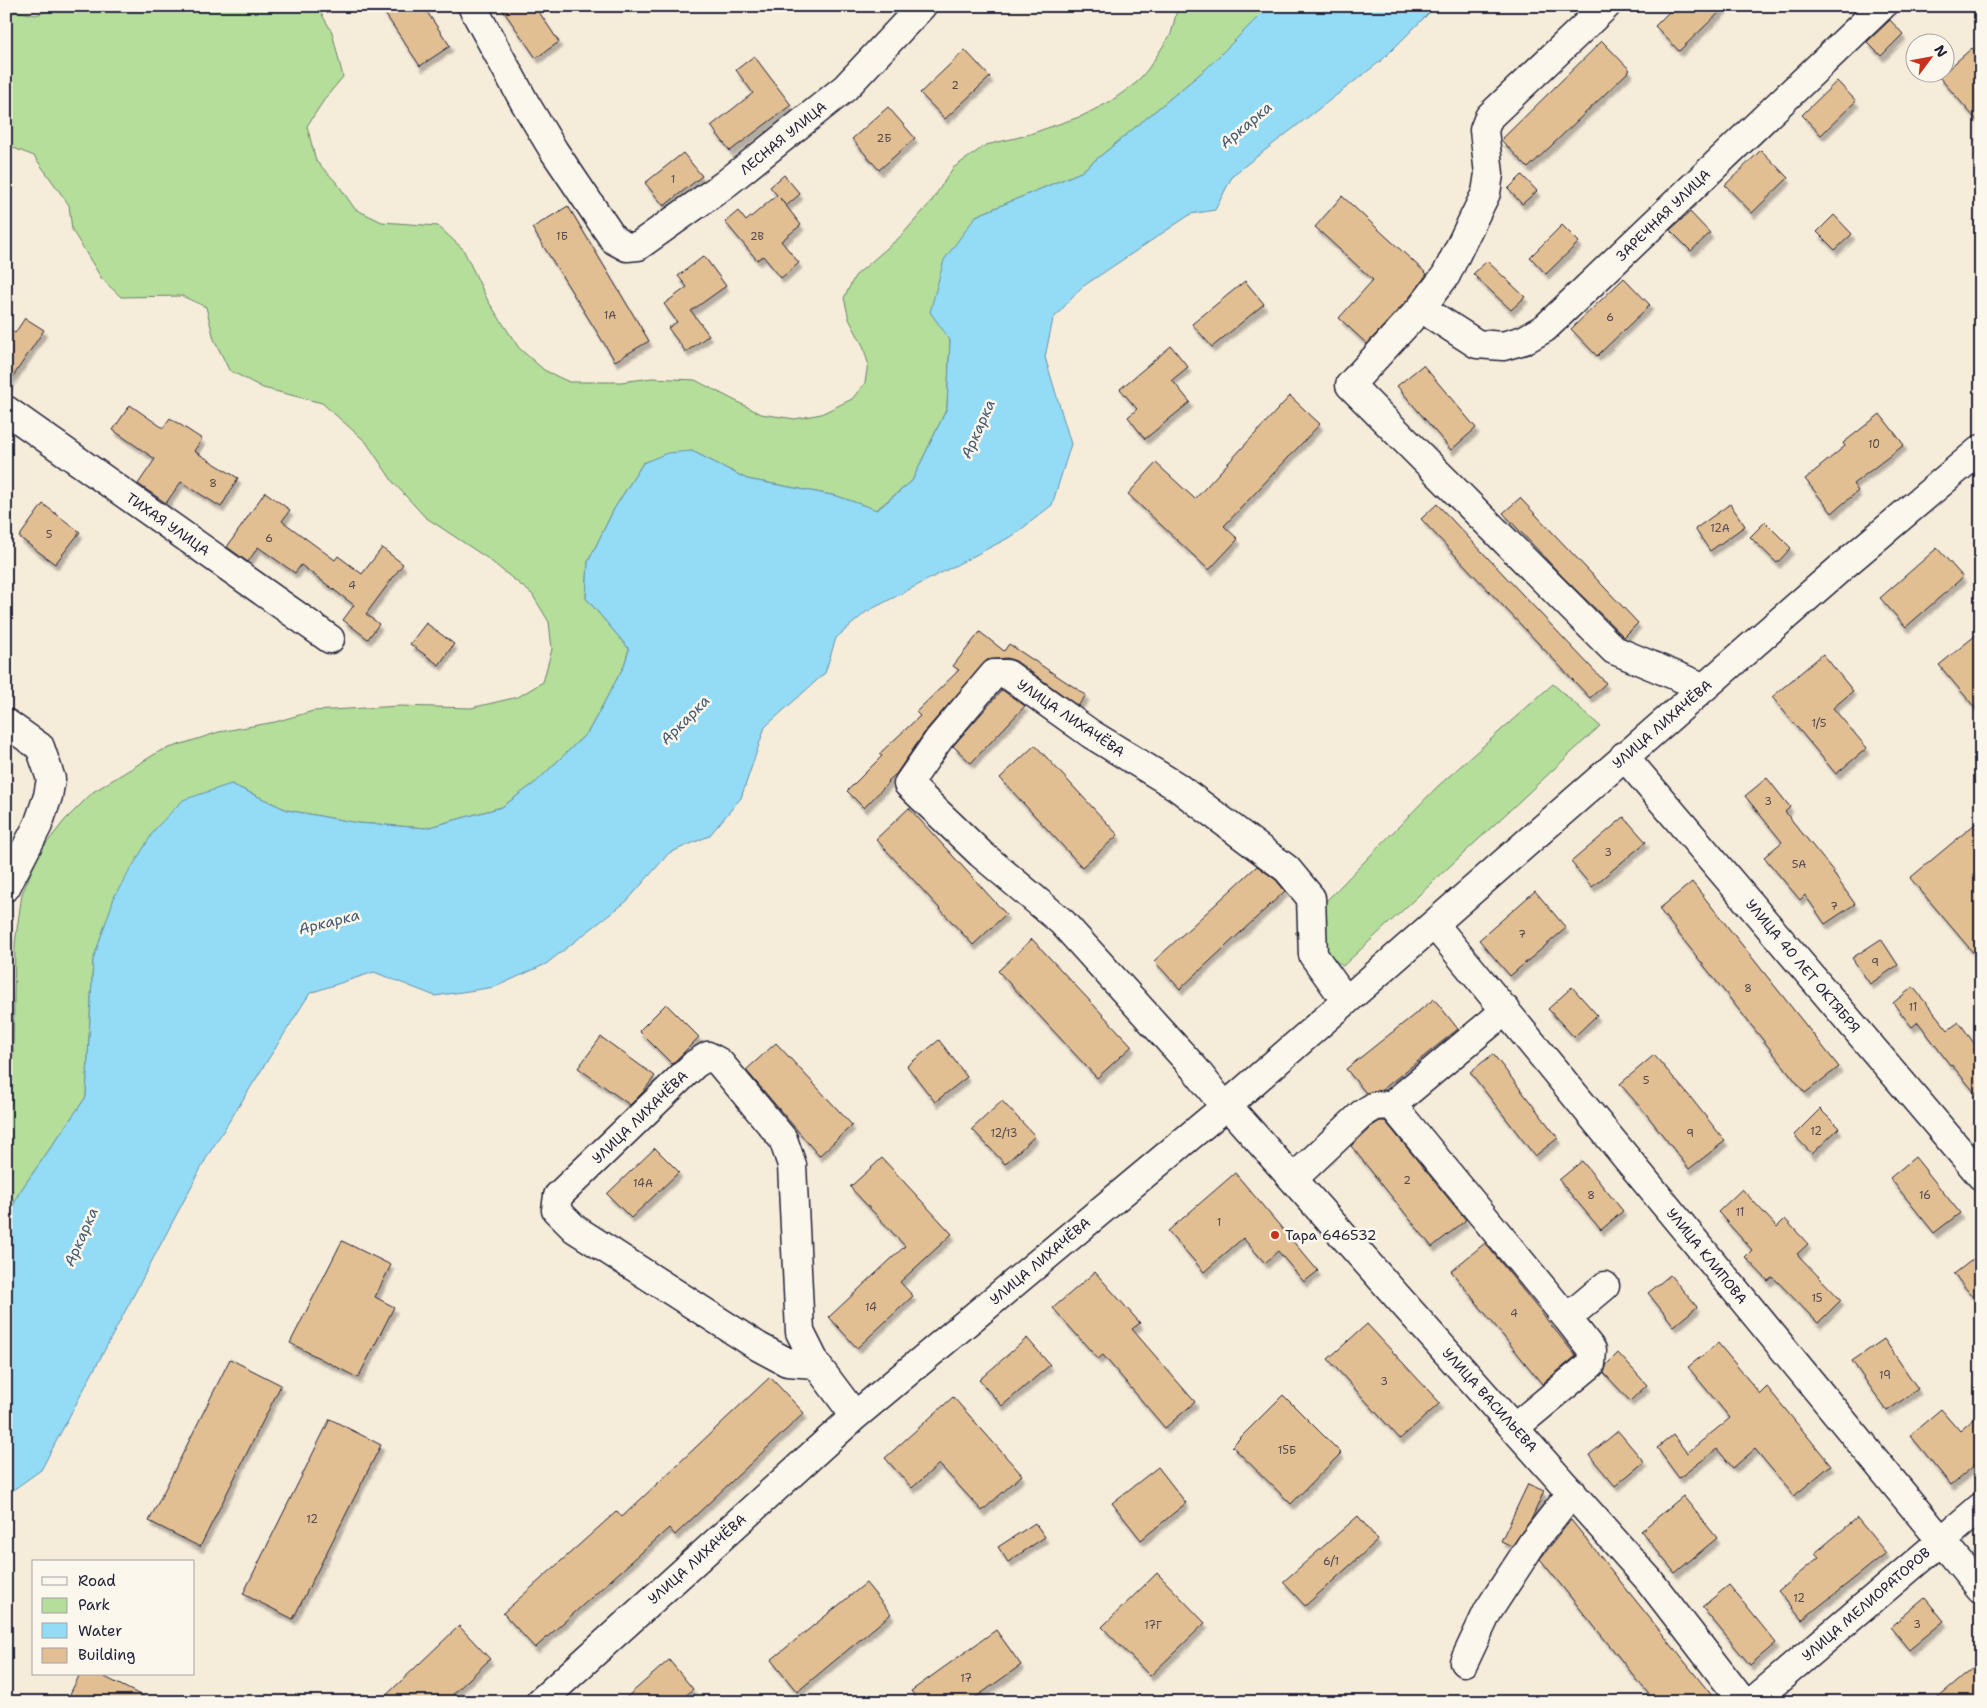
<svg xmlns="http://www.w3.org/2000/svg" width="1987" height="1708" viewBox="0 0 1987 1708" font-family="'Shantell Sans',sans-serif">
  <defs>
    <filter id="shadow"><feDropShadow dx="3" dy="5.5" stdDeviation="1" flood-color="#0004"/></filter>
  </defs>
  <rect width="100%" height="100%" fill="#f6ecda"/>
  <filter id="ink" filterUnits="userSpaceOnUse"><feTurbulence type="fractalNoise" baseFrequency=".02" numOctaves="2"/><feDisplacementMap in="SourceGraphic" scale="10" xChannelSelector="R" yChannelSelector="G"/><feConvolveMatrix kernelMatrix="1 2 1 2 8 2 1 2 1" color-interpolation-filters="sRGB"/></filter>
  <g filter="url(#ink)">
    <path fill="#b4de9a" stroke="#6b806a" d="M6,6L10,10L36,15L60,6H317L332,32L343,77L326,97L307,126L316,161L337,183L355,209L382,222L438,226L463,249L488,301L519,348L544,370L569,382H621L652,378L695,380L761,414L795,419L821,414L852,399L865,383L868,363L863,346L849,319L844,298L855,276L901,236L931,202L953,168L986,145L1024,136L1082,116L1111,101L1136,83L1148,69L1171,34L1178,6H1269L1206,69L1081,172L976,216L950,340L947,408L912,481L876,510L837,496L747,479L692,451L643,463L614,509L588,562L586,598L629,649L624,666L588,732L536,782L502,807L426,828L358,823L287,810L231,784L93,960L86,1097L19,1193L6,1222V1086L13,1056L15,943L22,894L39,853L64,821L93,792L160,751L219,732L275,722L313,711L400,706L471,708L518,697L543,682L552,649L549,622L532,594L487,558L425,517L393,482L366,442L322,403L263,388L229,370L214,339L206,307L182,296L121,297L102,279L72,230L69,205L34,156L6,145Z
      M1553,684L1600,726L1343,966L1295,933L1437,787Z"/>
    <path fill="#94dbf6" stroke="#6691ab" d="M1269,6H1436L1382,60L1233,175L1215,210L1191,214L1082,287L1053,319L1045,357L1071,444L1052,505L1014,535L866,612L836,638L825,673L765,727L741,798L709,836L669,853L627,901L546,964L495,987L435,996L374,972L310,993L208,1155L41,1470L6,1495V1222L19,1193L86,1097L93,960L115,895L155,829L183,800L231,784L287,810L358,823L426,828L502,807L536,782L588,732L624,666L629,649L586,598L588,562L614,509L643,463L667,453L692,451L747,479L837,496L877,510L912,481L947,408L950,340L930,312L944,260L976,216L1081,172L1206,69Z"/>
    <path fill="#e2bf93" stroke="#22223b" filter="url(#shadow)" d="M380,6H423L450,46L420,66Z
      M500,6H535L559,42L536,58Z
      M1675,6H1726L1679,51L1655,26Z
      M1890,20L1903,34L1881,56L1867,42Z
      M1602,41L1630,70L1528,168L1501,140Z
      M1972,48L1981,57V125L1939,77Z
      M965,50L990,77L945,119L920,93Z
      M754,56L791,105L730,151L711,126L753,93L736,70Z
      M1837,81L1856,101L1821,135L1802,115Z
      M888,107L915,138L879,170L852,139Z
      M1761,150L1788,178L1752,213L1725,185Z
      M683,153L702,176L664,206L645,183Z
      M784,175L800,194L786,206L780,198L801,225L781,241L799,263L781,278L763,256L757,260L725,222L738,211L746,221L777,195L770,187Z
      M1522,175L1537,191L1522,204L1508,189Z
      M1342,196L1427,274L1409,298L1367,344L1339,318L1373,280L1315,227Z
      M568,206L649,341L615,361L532,228Z
      M1690,212L1710,233L1691,251L1670,230Z
      M1834,215L1852,234L1835,250L1817,232Z
      M1562,225L1579,242L1546,274L1530,257Z
      M704,256L726,286L691,311L709,335L686,352L668,328L677,322L664,304L687,287L678,276Z
      M1487,261L1525,297L1511,310L1473,274Z
      M1624,278L1650,305L1597,356L1571,329Z
      M1245,281L1264,304L1212,347L1192,324Z
      M25,318L44,330L6,387V327L15,333Z
      M1171,346L1188,367L1172,380L1190,402L1145,439L1128,417L1137,409L1120,389Z
      M1423,365L1476,428L1451,450L1397,386Z
      M1290,396L1320,424L1224,526L1238,539L1209,570L1128,494L1156,463L1195,499Z
      M130,405L163,428L170,418L202,439L194,451L238,478L221,507L181,482L166,503L138,484L155,459L113,430Z
      M1880,414L1904,445L1853,484L1858,491L1832,513L1805,479L1845,446L1843,443Z
      M265,492L290,510L282,521L335,560L338,556L362,574L382,548L403,564L366,614L379,624L368,639L343,620L354,605L301,565L295,573L258,547L248,562L227,547Z
      M1520,498L1638,623L1624,637L1563,577L1503,513Z
      M43,504L80,532L55,564L19,537Z
      M1437,504L1606,683L1590,698L1421,519Z
      M1730,504L1745,526L1710,551L1695,529Z
      M1765,522L1791,548L1777,563L1750,537Z
      M1937,548L1963,577L1906,627L1880,598Z
      M426,623L454,644L439,665L410,644Z
      M1981,631V715L1939,665Z
      M980,632L1004,651L1009,644L1086,695L1078,706L1016,661L1007,658L987,660L927,729L896,774L888,781L889,782L864,808L847,791L882,756L879,754L920,716L916,712L959,670L953,666Z
      M1823,654L1853,691L1833,708L1867,748L1836,774L1772,697Z
      M1002,690L1025,706L971,763L953,746Z
      M1035,745L1118,835L1082,867L1000,778Z
      M1767,778L1790,807L1785,812L1834,872L1833,873L1855,904L1825,924L1805,895L1800,900L1764,857L1782,842L1745,796Z
      M909,808L1006,914L973,945L876,839Z
      M1624,817L1646,842L1592,887L1571,862Z
      M1981,819V962L1910,878Z
      M1257,866L1276,880L1285,891L1180,989L1154,961Z
      M1692,882L1839,1067L1805,1093L1659,909Z
      M1535,891L1566,928L1510,976L1479,940Z
      M1032,939L1132,1046L1097,1078L998,971Z
      M1881,939L1898,965L1870,984L1852,958Z
      M1572,987L1597,1015L1574,1037L1548,1009Z
      M1913,987L1948,1030L1959,1022L1981,1053V1100L1951,1064L1950,1065L1918,1022L1912,1027L1893,1003Z
      M1434,999L1458,1029L1382,1090L1366,1093L1346,1069Z
      M666,1004L699,1037L672,1064L639,1031Z
      M601,1037L655,1076L643,1092L630,1105L578,1068Z
      M939,1040L967,1077L935,1102L907,1066Z
      M776,1043L852,1125L819,1156L746,1070Z
      M1493,1054L1558,1138L1535,1156L1470,1072Z
      M1654,1055L1691,1098L1725,1141L1689,1169L1647,1115L1620,1084Z
      M1002,1101L1035,1136L1005,1164L972,1129Z
      M1820,1109L1839,1128L1812,1154L1794,1135Z
      M1380,1121H1385L1466,1220L1432,1247L1351,1146L1372,1126Z
      M655,1148L679,1172L631,1218L607,1194Z
      M1915,1157L1960,1213L1934,1233L1890,1178Z
      M882,1158L952,1234L900,1282L913,1296L857,1348L829,1317L905,1246L850,1187Z
      M1582,1161L1623,1211L1601,1230L1559,1180Z
      M1235,1173L1318,1271L1304,1282L1278,1251L1265,1263L1243,1238L1204,1272L1168,1231Z
      M1742,1189L1777,1227L1785,1219L1808,1244L1797,1254L1841,1300L1818,1323L1773,1277L1768,1281L1745,1257L1752,1250L1718,1212Z
      M342,1241L391,1265L375,1297L394,1307L358,1378L290,1343Z
      M1485,1243L1576,1356L1542,1384L1451,1271Z
      M1981,1253V1307L1954,1274Z
      M1095,1272L1140,1323L1132,1329L1195,1402L1165,1428L1103,1355L1098,1359L1053,1308Z
      M1670,1275L1697,1307L1674,1326L1648,1293Z
      M1367,1324L1440,1403L1400,1439L1328,1359Z
      M1027,1338L1050,1365L1002,1406L979,1380Z
      M1884,1339L1918,1389L1887,1411L1852,1361Z
      M1718,1343L1760,1394L1767,1387L1831,1465L1794,1496L1755,1449L1733,1468L1717,1449L1679,1478L1657,1448L1673,1435L1687,1453L1730,1418L1688,1367Z
      M1618,1353L1647,1385L1630,1401L1604,1373L1607,1364Z
      M230,1359L281,1385L200,1547L149,1521Z
      M770,1377L804,1413L675,1535L669,1528L535,1648L503,1613L617,1511L622,1517Z
      M1283,1395L1341,1453L1291,1504L1232,1446Z
      M953,1397L1022,1475L982,1511L939,1464L912,1488L885,1458Z
      M1941,1409L1960,1431L1981,1413V1460L1951,1485L1910,1435Z
      M330,1419L381,1445L293,1619L243,1594Z
      M1618,1431L1644,1462L1615,1486L1589,1455Z
      M1158,1467L1186,1503L1141,1540L1112,1503Z
      M1528,1484L1544,1491L1532,1518L1512,1546L1501,1541Z
      M1683,1496L1717,1538L1675,1573L1641,1531Z
      M1358,1516L1378,1540L1305,1606L1283,1582Z
      M1857,1518L1886,1553L1802,1620L1778,1591L1819,1557L1815,1553Z
      M1571,1520L1717,1702H1655L1540,1559Z
      M1035,1523L1045,1537L1008,1562L998,1547Z
      M1157,1573L1205,1623L1150,1676L1102,1627Z
      M866,1583L891,1614L797,1692L771,1660Z
      M1729,1585L1776,1643L1750,1665L1702,1607Z
      M1925,1598L1944,1621L1909,1650L1890,1627Z
      M459,1626L490,1659L445,1702H379Z
      M996,1630L1021,1665L969,1702H919L911,1691Z
      M669,1660L693,1689L679,1702H621Z
      M1981,1661V1702H1932Z
      M80,1674H99L154,1702H66Z"/>
    <g fill="none" stroke-linecap="round" stroke-linejoin="round">
      <defs>
        <path id="minor" d="M472,6L525,103L554,151L614,240L627,247L638,246L724,185L845,88L922,6
          M1606,6L1489,117L1484,130L1489,174L1486,193L1446,275L1421,308L1350,385L1614,650L1703,687
          M1421,308L1477,344L1503,346L1524,340L1545,328L1882,6
          M6,410L330,639
          M6,723L40,747L51,779L48,796L38,825L6,887
          M1624,756L1981,1176
          M1434,924L1981,1589
          M1227,1105L1649,1580L1743,1702
          M1392,1105L1506,1010
          M1225,1107L1195,1069L1062,922L981,854L908,784L939,739L994,674H1007L1091,734L1176,786L1287,869L1311,898L1313,955L1346,1001
          M1293,1179L1362,1114L1375,1106L1392,1105L1567,1318L1605,1286
          M816,1364L787,1362L759,1347L575,1229L556,1210L558,1196L695,1064L708,1056L719,1062L783,1139L792,1165L800,1332L816,1364L855,1416
          M1514,1428L1591,1364L1592,1350L1567,1318
          M1464,1662L1488,1611L1533,1542L1572,1492
          M540,1702L855,1416L1225,1107L1844,565L1981,449
          M1752,1702L1981,1507"/>
      </defs>
      <use href="#minor" stroke="#22223b" stroke-width="31"/>
      <use href="#minor" stroke="#fbf7ec" stroke-width="28"/>
    </g>
  </g>
  <circle fill="#c8321e" stroke="#fbf7ec" stroke-width="2" cx="1275" cy="1235" r="5"/>
  <g text-anchor="middle" dominant-baseline="central" stroke-width="5" stroke-linejoin="round" paint-order="stroke">
    <g font-size="11" fill="#524951">
      <text x="955" y="85">2</text>
      <text x="884" y="138">2Б</text>
      <text x="673" y="179">1</text>
      <text x="562" y="236">1Б</text>
      <text x="757" y="236">2В</text>
      <text x="610" y="315">1А</text>
      <text x="1610" y="317">6</text>
      <text x="1874" y="444">10</text>
      <text x="213" y="483">8</text>
      <text x="1720" y="528">12А</text>
      <text x="49" y="534">5</text>
      <text x="269" y="538">6</text>
      <text x="352" y="585">4</text>
      <text x="1819" y="723">1/5</text>
      <text x="1768" y="801">3</text>
      <text x="1608" y="852">3</text>
      <text x="1799" y="864">5А</text>
      <text x="1834" y="906">7</text>
      <text x="1522" y="934">7</text>
      <text x="1875" y="962">9</text>
      <text x="1748" y="988">8</text>
      <text x="1913" y="1007">11</text>
      <text x="1646" y="1080">5</text>
      <text x="1816" y="1131">12</text>
      <text x="1004" y="1133">12/13</text>
      <text x="1690" y="1133">9</text>
      <text x="1407" y="1180">2</text>
      <text x="643" y="1183">14А</text>
      <text x="1591" y="1195">8</text>
      <text x="1925" y="1195">16</text>
      <text x="1740" y="1212">11</text>
      <text x="1219" y="1222">1</text>
      <text x="1817" y="1298">15</text>
      <text x="871" y="1307">14</text>
      <text x="1514" y="1313">4</text>
      <text x="1885" y="1375">19</text>
      <text x="1384" y="1381">3</text>
      <text x="1287" y="1450">15Б</text>
      <text x="312" y="1519">12</text>
      <text x="1331" y="1561">6/1</text>
      <text x="1799" y="1598">12</text>
      <text x="1917" y="1624">3</text>
      <text x="1153" y="1625">17Г</text>
      <text x="966" y="1678">17</text>
    </g>
    <g font-size="14" fill="#22223b" stroke="#fbf7ec">
      <text transform="translate(783 138) rotate(-39)">ЛЕСНАЯ УЛИЦА</text>
      <text transform="translate(1663 215) rotate(-44)">ЗАРЕЧНАЯ УЛИЦА</text>
      <text transform="translate(168 524) rotate(35)">ТИХАЯ УЛИЦА</text>
      <text transform="translate(1071 718) rotate(34)">УЛИЦА ЛИХАЧЁВА</text>
      <text transform="translate(1662 724) rotate(-41)">УЛИЦА ЛИХАЧЁВА</text>
      <text transform="translate(1803 966) rotate(50)">УЛИЦА 40 ЛЕТ ОКТЯБРЯ</text>
      <text transform="translate(640 1117) rotate(-44)">УЛИЦА ЛИХАЧЁВА</text>
      <text transform="translate(1707 1256) rotate(51)">УЛИЦА КЛИПОВА</text>
      <text transform="translate(1040 1261) rotate(-40)">УЛИЦА ЛИХАЧЁВА</text>
      <text transform="translate(1490 1400) rotate(48)">УЛИЦА ВАСИЛЬЕВА</text>
      <text transform="translate(697 1559) rotate(-42)">УЛИЦА ЛИХАЧЁВА</text>
      <text transform="translate(1866 1604) rotate(-41)">УЛИЦА МЕЛИОРАТОРОВ</text>
    </g>
    <g font-size="14" fill="#22223b" stroke="#fbf7ec" text-anchor="start">
      <text x="1285" y="1235">Тара 646532</text>
    </g>
    <g font-size="15" font-style="italic" fill="#445a73" stroke="#fbf7ec">
      <text transform="translate(1246 125) rotate(-40)">Аркарка</text>
      <text transform="translate(978 429) rotate(-66)">Аркарка</text>
      <text transform="translate(685 720) rotate(-45)">Аркарка</text>
      <text transform="translate(329 922) rotate(-14)">Аркарка</text>
      <text transform="translate(81 1237) rotate(-66)">Аркарка</text>
    </g>
  </g>
  <rect width="1987" height="1708" fill="none" stroke="#fbf7ec" stroke-width="25"/>
  <rect x="12" y="12" width="1962" height="1683" fill="none" stroke="#22223b" stroke-width="2" filter="url(#ink)"/>
  <rect x="32" y="1560" width="162" height="115" fill="#fbf7ec" stroke="#a4a2a5"/>
  <rect x="42" y="1577" width="25" height="8" fill="#fbf7ec" stroke="#a4a2a5"/>
  <text x="78" y="1586" font-size="15" fill="#22223b">Road</text>
  <rect x="42" y="1598" width="25" height="15" fill="#b4de9a" stroke="#a4a2a5"/>
  <text x="78" y="1610" font-size="15" fill="#22223b">Park</text>
  <rect x="42" y="1623" width="25" height="15" fill="#94dbf6" stroke="#a4a2a5"/>
  <text x="78" y="1636" font-size="15" fill="#22223b">Water</text>
  <rect x="42" y="1648" width="25" height="15" fill="#e2bf93" stroke="#a4a2a5"/>
  <text x="78" y="1660" font-size="15" fill="#22223b">Building</text>
  <g transform="translate(1930 58) rotate(58)"><circle r="24" fill="#fbf7ec" stroke="#a4a2a5"/>
  <path d="M0-4L9 19L0 12L-9 19Z" fill="#c8321e"/>
  <text y="-8" font-size="14" font-weight="bold" text-anchor="middle" fill="#22223b">N</text>
  </g>
</svg>
